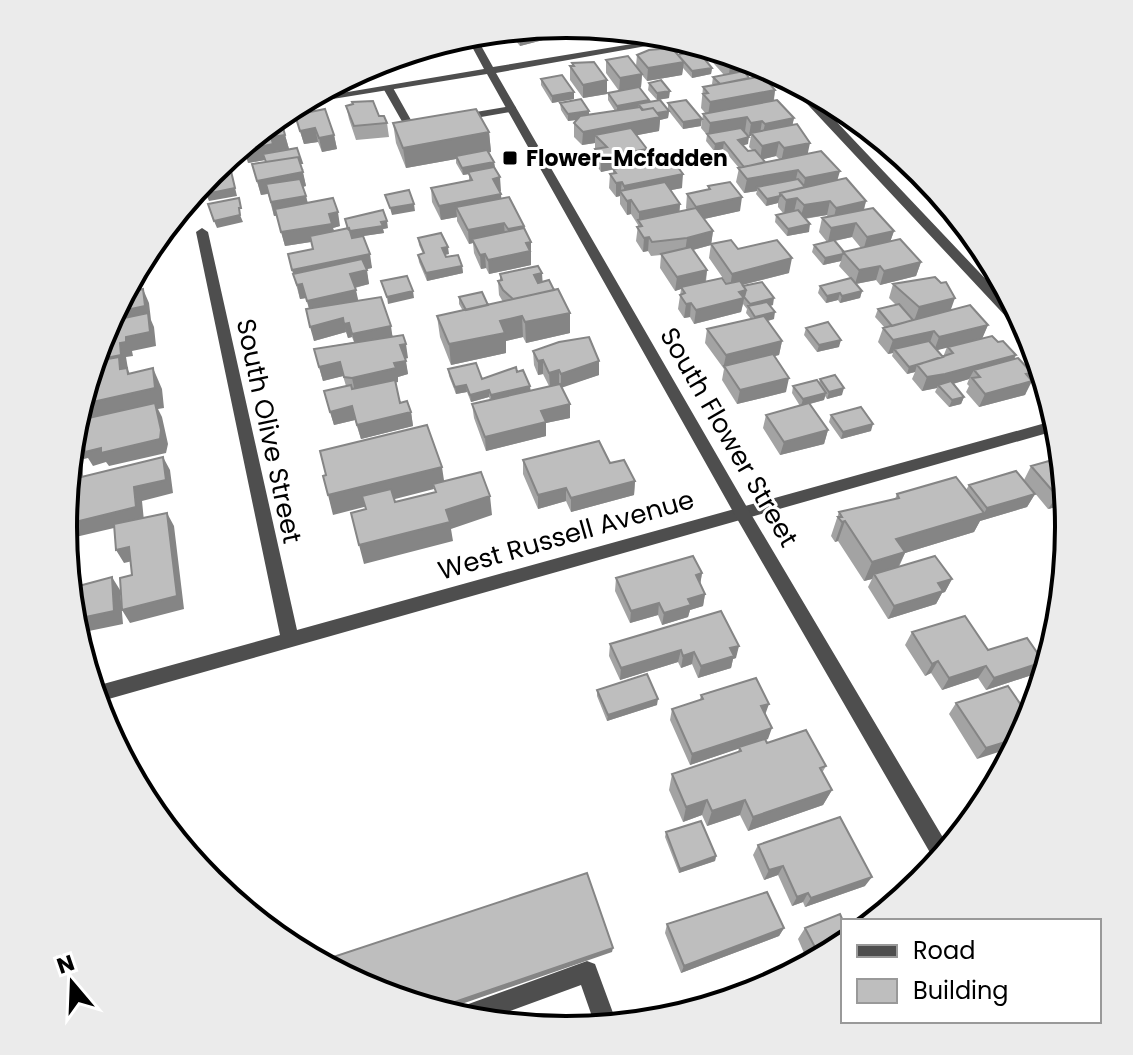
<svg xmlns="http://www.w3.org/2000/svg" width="1133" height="1055" viewBox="0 0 1133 1055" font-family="Poppins,sans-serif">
  <rect width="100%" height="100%" fill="#fff"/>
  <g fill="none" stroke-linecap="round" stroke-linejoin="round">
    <path fill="#4e4e4e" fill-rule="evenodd" d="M384,86H392L411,120L428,121V125H404L383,88Z
      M512,106L516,107V111L458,121L453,118L458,115Z
      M587,961L595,964L616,1021L595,1025L581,985L494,1017L464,1011L466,1005L474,1002Z"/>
    <path fill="#4e4e4e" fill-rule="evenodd" d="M796,87L815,99L1015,310L1033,340L1027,339L795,91Z
      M202,228L208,232L297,630L1049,422L1051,432L98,702L96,686L280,635L196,232Z"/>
    <path fill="#4e4e4e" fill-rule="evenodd" d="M650,41L663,43L496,73L748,509L948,846L936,863L736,517L487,74L314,102L324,96L484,69L470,43L479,42L493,67Z"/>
  </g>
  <path fill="#a3a3a3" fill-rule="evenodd" d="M567,24L576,35L553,38L548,28Z
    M542,29L543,40L520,46L511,35Z
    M427,52L428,56L383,60Z
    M680,52L712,68L711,74L692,78L683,68L682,75L647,81L642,75L641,87L640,88L649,102L669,111L668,118L660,120L659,131L637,135L647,149L646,159L682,188L671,190L680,204L679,212L687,210L686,208L687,194L708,190V186L740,211L704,219L713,231L711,245L693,250L707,270L706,282L727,284L709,258L711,244L738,249L789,273L742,285L773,305L770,306L774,319L768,321L782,341L779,355L774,356L786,392L737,404L722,380L724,369L705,343L707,329L751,319L746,313L747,309L743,304L741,312L694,324L690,317L684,318L678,309L681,289L675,291L660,268L661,255L651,256L648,251L643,252L636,241L638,225L631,214L627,215L620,204V196L616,197L609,188L610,174L613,173V169L601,172L595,163V143L582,145L574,137V123L577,120L568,121L561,110L560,103L589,115L615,111L608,100V93L619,91L606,73V60L636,66L637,55L678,56Z
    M708,52L741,59L745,64L744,72L749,79L775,90L774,100L794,118L792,125L808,153L838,180L866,201L864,210L894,231L890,242L921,262L916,276L880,285L876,280L856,284L862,291L860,298L840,303L838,300L826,303L818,293L820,286L850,278L839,266L841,261L823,265L812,252L814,245L827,242L819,232L822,218L828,217L827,215L805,219L809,232L787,236L775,222L776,215L783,213L778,207V203L766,206L756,194L757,191L744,193L736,182L739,168L723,149L714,151L706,141L707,135L701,128L703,114H706L701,108L703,87L714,85L712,84L713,77L724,75L707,56ZM744,131L749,136H751L749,147L752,150L748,151L743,145L748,144ZM776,156L779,159L765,162L763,159ZM852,237L861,248L844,252L835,241Z
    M572,63L607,94L583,98L570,80V66H572Z
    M541,79L574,92V99L552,103L541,85Z
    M649,83L669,98L657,100L648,90Z
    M668,103L701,126L683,129L668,110Z
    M346,106L387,123L389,137L356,140L349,119Z
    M295,115L334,135L337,149L322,152L318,142L304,144Z
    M393,123L489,132L491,152H489L494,162L501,198L524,226V228L531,242V265L489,274L486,268L481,269L474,253L473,243L469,244L457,221V217L441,220L432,202L431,188L469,180V174L463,175L456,163V159L406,168L396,143Z
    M282,124L289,149L275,152L304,170H302L306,186L303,187L308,203L340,226L333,228L334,231L347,229L345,219L388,228L383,229L384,233L363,236L372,268L366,269L369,284L355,288L358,301L393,336L408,358L405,359L408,374L398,377V382H396L400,403L411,412L413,426L361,439L355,420L334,425L324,391L346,386L343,376L323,381L314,349L354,342L352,337L348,338L346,332L314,341L309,309L306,298L300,299L288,254L313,249L311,242L285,246L277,216H274L268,194L261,195L252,164L265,162V160L248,163Z
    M418,238L449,254L445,255L446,257L462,266L463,273L427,281L419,262L418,255L423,254L419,245Z
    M542,273V282L570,333L526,343L523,337L506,341V353L451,365L440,337L437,316L463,311L459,304V297L488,305L503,302L499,295L498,281L500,280V274Z
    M893,284L950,310L988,325L982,338L998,342L1016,355L1013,360L1032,373L1025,395L979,407L966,392L969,386L967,384L969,379L953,384L964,397L961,404L949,407L935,392L937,388L922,391L912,379L915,372L907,374L892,356L893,353L888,354L878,342L883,328H885L875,317L878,309L896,305L889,298ZM947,347L943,357L937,350Z
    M806,328L839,347L817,352L804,335Z
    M533,351L599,375L561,387L570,404V418L546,423V436L486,451L474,418L472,404L490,400L489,397L471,402L467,392L456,394L449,376L448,369L482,379L517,372L531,391L549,386L543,374L538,375L534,365Z
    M820,379L842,395L827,399L825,396L824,400L810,404L828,430L824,444L780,455L763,428L766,415L800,406L792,393L793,386L819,383Z
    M831,415L871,431L841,439L829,422Z
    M1056,459L1067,511L1061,513L1056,507L1048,509L1024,480L1031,466Z
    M523,460L610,463L635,481L634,495L571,512L566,501L538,509L523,474Z
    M969,485L1035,494L1027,507L980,521L974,532L905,553L899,567L952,579L945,592L942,593L936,604L888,619L868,587L872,579L864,581L838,541L835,542L831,536L839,512L895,499L897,494L966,490Z
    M1067,516L1070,528L1067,541L1058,529Z
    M702,573L700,584L705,594L703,606L690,610L688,617L662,625L658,615L630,623L615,591L616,578Z
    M721,611L736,658L733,659L731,668L698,678L692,664L681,668L678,662L620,680L609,656L610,644Z
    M912,632L988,650L1043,661V664L1035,674L986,690L978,678L942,690L931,673L925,676L905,645Z
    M597,690L657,705L607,721L597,696Z
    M701,695L766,714L768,739L765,740L767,743L826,766L822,773L832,790L823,805L748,831L740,815L707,826L702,815L683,822L669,790L672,774L738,752L739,748L690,765L670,720L672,709L700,700Z
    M956,703L1032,720L977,759L949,714Z
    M666,832L716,856L715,861L679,873L665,837Z
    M758,845L865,886L805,907L803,902L792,906L778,875L764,880L753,855Z
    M667,924L784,928L779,936L681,973L665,933Z
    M805,928L843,937L807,960L798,939Z"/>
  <path fill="#858585" d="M576,28V35L553,38V32Z
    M542,29L543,40L520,46V33Z
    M378,61V65L368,66L374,62Z
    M684,62L682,75L647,81L648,68Z
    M745,64L743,78L728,80L730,67Z
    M712,68L711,74L692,78V71Z
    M642,74L641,87L619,92L620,78Z
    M607,80V94L583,98V85Z
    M775,90L773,104L708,116L710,102Z
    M670,91L669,98L657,100V93Z
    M574,92V99L552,103V96Z
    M649,100L648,107L638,104V109L617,113V106Z
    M589,111V118L568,121V114Z
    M669,111L668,118L660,120L659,131L602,142L595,135V143L582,145L583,132L647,115Z
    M747,117L745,131L708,137L710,123Z
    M794,118L791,132L762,137L765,124Z
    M702,119L701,126L683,129V122Z
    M762,121L760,134L751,133V136H749L751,123Z
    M315,128L318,142L304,144L300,131Z
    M489,132L491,152L457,158L456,156V159L406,168L403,148Z
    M285,135L289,149L275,151L276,158L248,163L244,150L271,137Z
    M334,135L337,149L322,152L319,138Z
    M749,137L748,144L737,147L738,140Z
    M724,142L723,149L714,151L715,144Z
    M779,142L776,156L760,160L762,146Z
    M810,143L807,157L781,162L784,148Z
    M647,149L646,163L642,160L641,164L601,172V158Z
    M494,162L495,169L468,172L469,174L463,175L462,168Z
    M222,164L224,170L210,172L211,171Z
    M798,170L795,183L757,187V191L744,193L747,179Z
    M231,171L237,196L209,201L206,194Z
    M840,171L836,185L806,197L797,199L794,212L784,214L786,200L803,191L805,178Z
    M303,172L306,186L261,195L257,181Z
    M683,174L682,188L626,199L624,196V186Z
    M500,177L501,191L494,193L493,179Z
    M622,182L620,196L616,197V183Z
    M501,194L502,208L456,207L457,217L441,220L439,206Z
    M306,196L309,210L274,216L271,202Z
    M780,196L778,203L766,206L767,199Z
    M742,197L740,211L695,221L696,207Z
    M631,200V214L627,215V201Z
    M830,201L827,215L800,219L804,205Z
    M866,201L862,215L833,222L836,208Z
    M414,204L415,211L392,215L390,208Z
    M680,204L679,218L639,221V212Z
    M338,212L340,226L333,228L336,238L285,246L281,232L329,214Z
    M240,215L243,222L217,228L214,221Z
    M387,221L388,228L383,229L384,233L350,238L349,231Z
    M504,223L505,237L472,239L473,243L469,244L468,230Z
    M856,223L852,237L828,242L831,228Z
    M810,224L809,232L787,236L788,229Z
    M524,226L525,240L508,243V229Z
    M713,231L711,245L685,252L687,238Z
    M894,231L889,245L863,251L867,237Z
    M649,237L648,251L643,252L644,238Z
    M531,242V265L489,274L488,260Z
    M448,247L449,254L443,255L442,248Z
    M370,254L372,268L296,284L292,270Z
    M485,254L486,268L481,269L480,255Z
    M843,254L841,261L823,265L825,258Z
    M792,258L789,273L730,288L732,274Z
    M921,262L916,276L880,285L884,271Z
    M462,266L463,273L427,281L426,273Z
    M880,266L876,280L855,284L859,270Z
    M367,270L369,284L353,288L350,274Z
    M707,270L705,284L681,287V289L675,291L677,277Z
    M542,273L543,287L535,289L534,275Z
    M302,284L306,298L300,299L297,285Z
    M143,289L149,303L151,320L154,327L156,346L132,351L133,356L126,357L128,369L93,376L96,360L120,343L126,337L105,330L117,312Z
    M356,290L359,304L311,315L307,301Z
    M746,290L741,312L694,324L696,310Z
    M413,291L414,298L388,304L387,297Z
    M862,291L860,298L840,303L842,296Z
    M840,293L838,300L826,303L827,296Z
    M774,298L773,305L751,310L749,308L750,304Z
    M955,298L950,312L914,321L919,307Z
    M691,303L690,317L684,318L686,304Z
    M775,312L774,319L754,324L755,317Z
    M570,313V333L526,343L525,322Z
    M522,316L523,337L506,341V353L451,365L449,344L500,321Z
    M343,318L346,332L314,341L310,327Z
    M349,323L352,337L348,338L344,324Z
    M988,325L982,339L934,351L939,337Z
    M391,326L393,340L356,348L352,334Z
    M934,331L929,345L894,349L893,353L888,354L893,340Z
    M841,340L839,347L817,352L819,345Z
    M782,341L779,355L726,368L724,366L723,369L726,355Z
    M406,344L408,358L403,359L400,345Z
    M1016,355L1009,369L974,370L969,379L939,388L938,385L937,388L922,391L927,377Z
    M543,360V374L538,375V361Z
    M406,361L408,374L398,377V382L355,392L352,378L394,363Z
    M599,361V375L561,388V374Z
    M340,362L343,376L323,381L319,367Z
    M917,365L915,372L907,374L909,367Z
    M127,368L137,388L153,368L162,389L164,408L158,409L162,417L168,444L166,453L109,466L106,462L93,466L88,458L84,459L79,449L88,403L128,374Z
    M559,370V384L550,387L549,373Z
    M1032,373L1027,382L1032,381L1025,395L979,407L985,394Z
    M789,378L786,392L737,404L740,390Z
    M466,385L467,392L456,394L455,387Z
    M530,386L531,393L491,402V395Z
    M844,388L842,395L827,399L829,392Z
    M489,390V397L471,402L470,395Z
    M826,393L824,400L801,406L803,399Z
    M964,397L961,404L949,407L952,400Z
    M570,404V418L546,423V436L486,451L485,437L541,411Z
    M352,406L355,420L334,425L330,412Z
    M411,412L413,426L361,439L357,425Z
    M873,424L871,431L841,439L843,432Z
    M828,430L824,444L780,455L784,442Z
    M79,455L83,462V484L71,487Z
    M163,457L170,470L173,493L142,501L144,521L67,539L65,535L63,525L134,487Z
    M442,467L445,487L433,484L434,489L333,515L328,495Z
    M635,481L634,495L571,512V498Z
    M566,488V501L538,509V495Z
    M1035,494L1027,507L980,521L974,532L905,553L896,571L874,574L872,579L864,581L872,562L896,539L984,513L987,508Z
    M1063,494L1056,507L1048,509L1057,496Z
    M490,496L492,515L451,529L453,541L364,564L359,545L446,510Z
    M167,513L174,526L184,609L130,623L122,610Z
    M845,521L838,541L835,542L842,522Z
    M129,547L137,560L124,563L116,550Z
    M702,573L700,586L696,575Z
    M112,577L120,590L123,624L84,632L81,618Z
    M952,579L945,592L942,593L936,604L888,619L894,606L938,583Z
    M705,594L703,606L690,610L688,617L662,625L664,613L688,599Z
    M659,603L658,615L630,623L631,611Z
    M739,646L736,658L733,659L731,668L698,678L701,666L730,648Z
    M681,650L678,662L620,680L621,668Z
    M694,652L692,664L681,668L683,656Z
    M938,661L931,673L925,676L932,664Z
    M1043,662L1035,674L986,690L994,678Z
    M986,666L978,678L942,690L949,678Z
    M658,699L657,705L607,721L608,715Z
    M769,704L765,715L761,706Z
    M772,728L768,739L690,765L692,754Z
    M1021,737L1014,747L977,759L986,748Z
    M832,790L823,805L748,831L753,817Z
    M707,800L702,815L683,822L686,807Z
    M745,800L740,815L707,826L712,811Z
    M716,856L715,861L679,873L680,869Z
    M783,866L778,875L764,880L769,870Z
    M872,877L865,886L805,907L811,898Z
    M808,893L803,902L792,906L797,897Z
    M784,928L779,936L681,973L684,966Z
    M613,948L612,952L450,1008L443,1006Z"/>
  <path fill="#bebebe" stroke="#858585" stroke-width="2" d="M567,24L574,25L576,28L553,32L551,27Z
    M672,48L684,62L648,68L637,55L649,50Z
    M698,51L712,68L692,71L678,55L682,54L680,52Z
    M719,54L741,59L745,64L730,67Z
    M628,56L642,74L620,78L606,60Z
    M594,62L607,80L583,85L570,66H574L572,63Z
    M744,71L749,78L720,84L713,77Z
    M562,75L574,92L552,96L541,79Z
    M763,76L775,90L710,102L703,94L708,93L703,87Z
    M661,80L670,91L657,93L649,83Z
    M639,87L649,100L617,106L608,93Z
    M581,99L589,111L568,114L560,103Z
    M660,100L669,111L657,113L653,108L643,110L638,104Z
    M686,100L702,119L683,122L668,103Z
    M777,100L794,118L765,124L762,121L751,123L747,117L710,123L703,114Z
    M373,101L379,116H384L387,123L354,126L346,106L353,104L352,102Z
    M640,107L642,110L653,108L660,117L583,132L574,123L580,116Z
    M325,109L334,135L319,138L315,128L300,131L295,115Z
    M476,109L489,132L403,148L393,123Z
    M282,124L285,135L271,137L273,144L244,150Z
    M797,124L810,143L784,148L779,142L762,146L751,133Z
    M631,128L647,149L601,158L595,149L607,147L595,135Z
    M741,128L749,137L738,140L748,151L755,150L765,162L744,167L724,142L715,144L707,134Z
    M297,148L302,163H300L298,157L266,162L263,154Z
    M487,150L494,162L462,168L456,156Z
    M821,151L840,171L805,178L798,170L747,179L738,168Z
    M668,155L670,158L644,163L642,160Z
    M298,157L303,172L257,181L252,164Z
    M671,158L683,174L624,186L622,182L616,183L610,174L616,173L613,169Z
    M494,167L500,177L493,179L501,194L439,206L431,188L472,180L468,172Z
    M231,171L235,188L206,194L204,182L208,175Z
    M846,178L866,201L836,208L830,201L804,205L797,198L786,200L780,193Z
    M300,179L306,196L271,202L266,184Z
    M798,179L805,187L780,193V196L767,199L757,187Z
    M665,182L680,204L639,212L631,200L627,201L620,191Z
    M730,182L742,197L696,207L687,194L710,189L708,186Z
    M409,190L414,204L390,208L385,195Z
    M509,197L524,226L508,229L504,223L468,230L456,207Z
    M239,198L241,208H239L240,215L214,221L208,204Z
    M333,198L338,212L329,214L332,224L281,232L275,209Z
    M696,208L713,231L687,238L652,242L649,237L644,238L637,227L642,226L638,220Z
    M873,208L894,231L867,237L856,223L831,228L822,218Z
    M383,210L387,221L381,222L383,226L350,231L348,229L345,219Z
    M798,210L810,224L788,229L776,215Z
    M349,228L352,238L363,236L370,254L292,270L288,254L313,249L310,236Z
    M524,228L531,242L526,243L530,251L488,260L485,254L480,255L472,239Z
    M441,233L448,247L442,248L446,257L458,255L462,266L426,273L418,255L424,253L418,238Z
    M900,239L921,262L884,271L880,266L859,270L843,252Z
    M731,240L738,249L777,240L792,258L732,274L711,244Z
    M834,240L844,252L843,254L825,258L814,245Z
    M691,247L707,270L677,277L661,254Z
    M362,259L367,270L350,274L356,290L307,301L302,284L297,285L293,274Z
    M538,266L542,273L534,275L538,283L549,280L554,290L513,299L503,290L498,281L502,280L500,274Z
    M407,276L413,291L387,297L381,281Z
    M935,277L941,283L946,282L955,298L919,307L893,284Z
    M722,278L726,284L740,281L746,290L739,292L744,298L696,310L691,303L686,304L680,295L685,293L681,287Z
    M851,278L862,291L842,296L840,293L827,296L820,286Z
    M762,282L774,298L750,304L744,297L746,290L743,286Z
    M143,289L145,306L117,312L130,292Z
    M558,289L570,313L525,322L522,316L500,321L505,333L449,344L437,316Z
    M482,292L488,305L466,310L459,297Z
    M381,297L391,326L352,334L349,323L344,324L343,318L310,327L306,309Z
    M767,302L775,312L755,317L748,306Z
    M899,304L913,320L892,326L878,309Z
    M970,305L988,325L939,337L934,331L893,340L883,328Z
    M148,313L150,332L126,337V342L120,343L121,355L96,360L102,334L110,321Z
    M764,316L782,341L726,355L707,329Z
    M828,322L841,340L819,345L806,328Z
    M403,335L406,344L400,345L406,361L394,363L396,368L352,378L344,377L340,362L319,367L314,349Z
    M992,336L998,342L1003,341L1016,355L945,374L927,377L917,365L953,353L948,347Z
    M589,337L599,361L561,374L559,370L549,373L543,360L538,361L533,351L559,342Z
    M929,341L943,357L909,367L894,349Z
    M773,354L789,378L740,390L724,366Z
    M119,357L120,369L127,368L128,374L153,368L155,388L88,403L96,361Z
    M1018,358L1032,373L1026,374L1032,381L985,394L972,378L980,377L974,370Z
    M476,363L482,379L516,367L517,372L523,370L530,386L491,395L489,390L470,395L466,385L455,387L448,369Z
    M835,375L844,388L829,392L820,379Z
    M395,380L400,403L407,401L411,412L357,425L352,406L330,412L324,391L351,385L352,389Z
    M817,380L826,393L803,399L793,386Z
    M951,381L964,397L952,400L938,385Z
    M560,384L570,404L541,411L546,422L485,437L472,404Z
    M155,403L161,430L160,439L101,453V448L85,452L84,443L80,445L84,419Z
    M809,403L828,430L784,442L766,415Z
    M861,407L873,424L843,432L831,415Z
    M427,425L442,467L328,495L323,476L326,475L320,451Z
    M599,441L610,463L624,460L635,481L571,498L566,488L538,495L523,460Z
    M79,455V477L73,479L77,456Z
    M163,457L166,480L134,487L136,507L63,525L73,479Z
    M1056,459L1063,494L1057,496L1031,466Z
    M1016,471L1035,494L987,508L969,485Z
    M481,472L490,496L446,510L450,522L359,545L351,513L366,509L362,496L391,489L395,502L436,492L433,484Z
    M956,477L984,513L896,539L905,552L872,562L845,521L842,522L838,517H842L839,512L899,498L897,494Z
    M167,513L177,596L122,610L120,578L132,575L129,547L116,550L114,524Z
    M693,556L702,573L696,575L705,594L688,599L691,605L664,613L659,603L631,611L616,578Z
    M935,556L952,579L938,583L943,591L894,606L874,574Z
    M112,577L114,611L81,618L75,587Z
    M721,611L739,646L730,648L734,656L701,666L694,652L683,656L681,650L621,668L610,644Z
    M965,616L988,650L1027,638L1043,661V662L994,678L986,666L949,678L938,661L932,664L912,632Z
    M647,674L658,699L608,715L597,690Z
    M756,678L769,704L761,706L772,728L692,754L672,709L703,699L701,695Z
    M1008,686L1032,721L1021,737L986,748L956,703Z
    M806,730L826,766L820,768L832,790L753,817L745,800L712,811L707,800L686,807L672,774L741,751L739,747L765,739L767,743Z
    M840,817L872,877L811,898L808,893L797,897L783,866L769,870L758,845Z
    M701,821L716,856L680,869L666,832Z
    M587,873L613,948L443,1006L373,992L324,960Z
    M767,892L784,928L684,966L667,924Z
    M840,914L843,921V937L818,953L805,928Z"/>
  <rect fill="#000" stroke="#fff" stroke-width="3" x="502" y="150" width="16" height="16" rx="4"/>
  <g text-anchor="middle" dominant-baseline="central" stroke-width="6" stroke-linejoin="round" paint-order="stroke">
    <g font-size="22" font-weight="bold" fill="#000" stroke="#fff" text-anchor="start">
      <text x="526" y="158">Flower-Mcfadden</text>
    </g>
    <g font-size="26" fill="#000" stroke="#fff">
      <text transform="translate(269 431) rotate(78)">South Olive Street</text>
      <text transform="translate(729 437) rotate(60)">South Flower Street</text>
      <text transform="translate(566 535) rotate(-16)">West Russell Avenue</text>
    </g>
  </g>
  <path d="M0 0H1133V1055H0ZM77 527a489 489 0 1 1 978 0a489 489 0 1 1-978 0Z" fill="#ebebeb" fill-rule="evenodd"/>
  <path fill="none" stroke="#000" stroke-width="4" d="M77 527a489 489 0 1 1 978 0a489 489 0 1 1-978 0Z"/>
  <rect x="841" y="919" width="260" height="104" fill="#ffffff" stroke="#999999" stroke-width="2"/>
  <rect x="857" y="945" width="40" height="12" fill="#4e4e4e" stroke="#999999" stroke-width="2"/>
  <text x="913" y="959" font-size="24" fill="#000000">Road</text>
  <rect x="857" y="979" width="40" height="24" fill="#bebebe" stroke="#999999" stroke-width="2"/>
  <text x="913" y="999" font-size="24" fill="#000000">Building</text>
  <g transform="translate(72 983) rotate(341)" stroke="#ffffff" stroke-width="6" paint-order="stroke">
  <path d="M0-6L14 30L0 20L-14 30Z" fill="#000000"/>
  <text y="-12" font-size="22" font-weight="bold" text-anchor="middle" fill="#000000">N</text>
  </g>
</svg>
